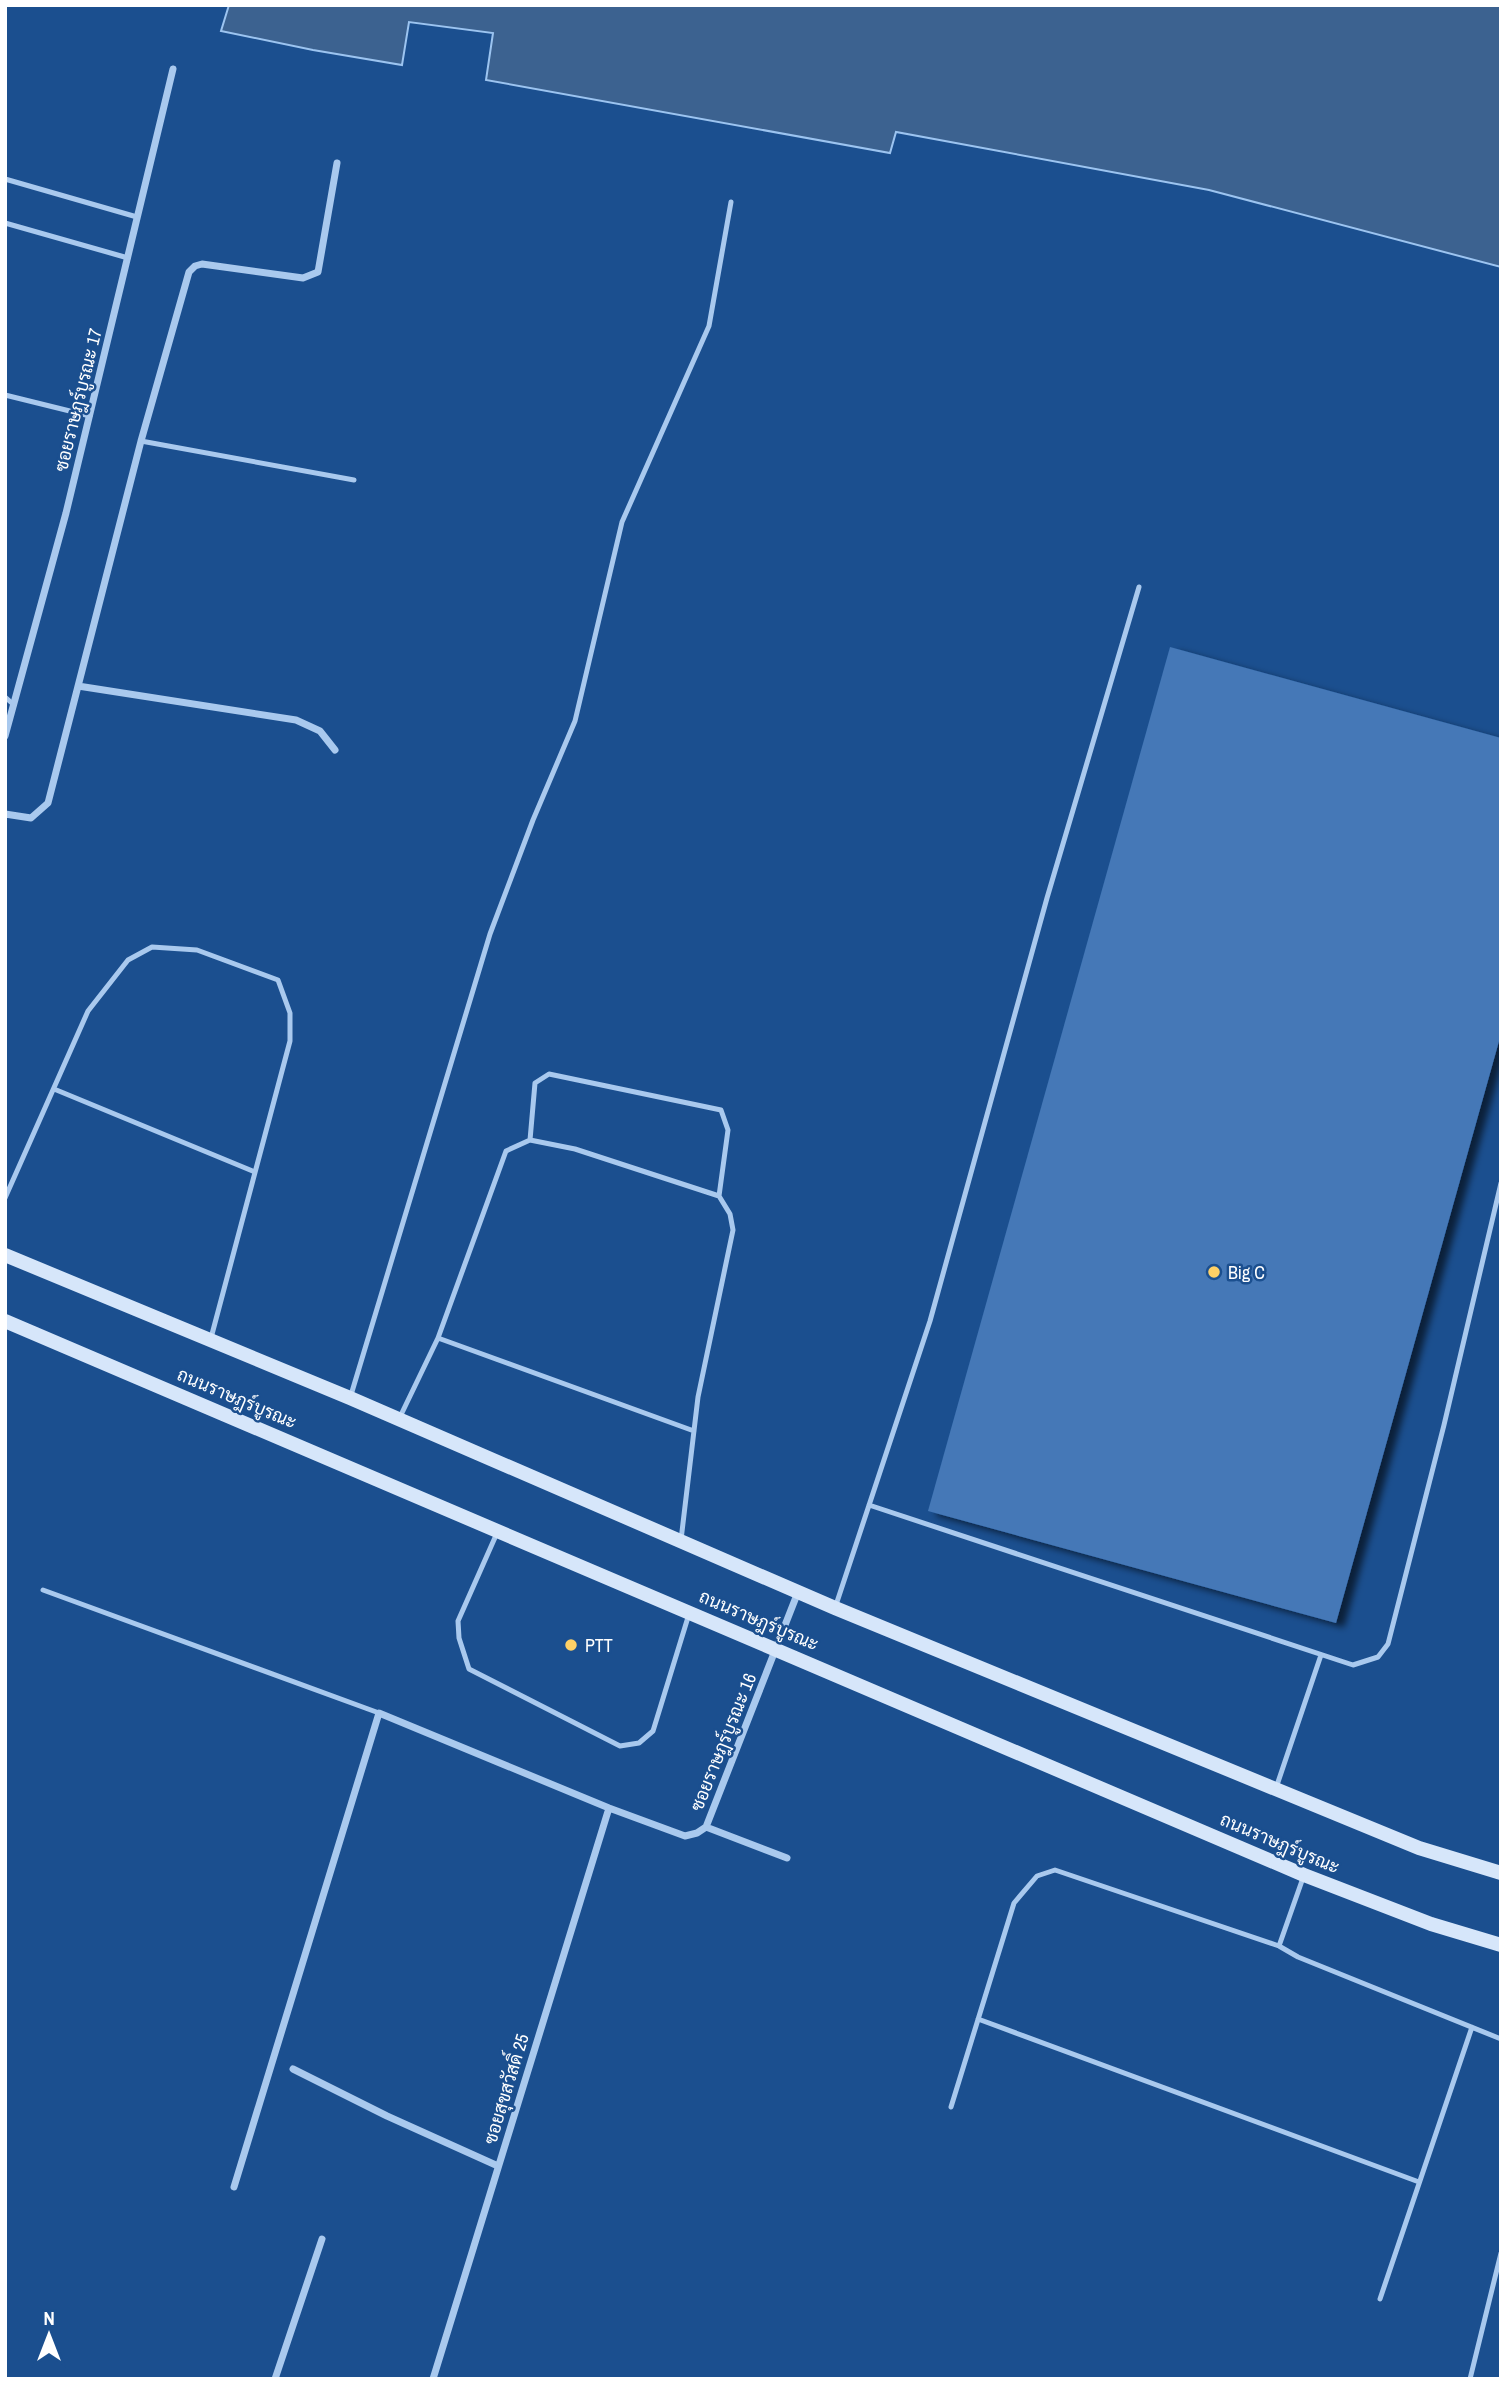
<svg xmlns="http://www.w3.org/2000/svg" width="1506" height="2384" viewBox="0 0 1506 2384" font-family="'Archivo Narrow',Sarabun,sans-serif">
  <defs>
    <filter id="shadow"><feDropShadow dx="8" dy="4.5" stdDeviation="3.5" flood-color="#0009"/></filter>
  </defs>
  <rect width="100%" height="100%" fill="#1b4f8f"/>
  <path fill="#3c6290" stroke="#9cc4f0" stroke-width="2" d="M229,5H1501V267L1209,190L896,132L890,153L486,80L493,33L409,22L402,65L313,50L221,31Z"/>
  <path fill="#4478b7" filter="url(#shadow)" d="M1170,647L1501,738V1034L1336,1623L928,1511Z"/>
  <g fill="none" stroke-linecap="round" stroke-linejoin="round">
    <path stroke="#a9c9ee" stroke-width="5" d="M5,179L137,217
      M5,223L128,258
      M5,395L90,416
      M141,441L354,480
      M5,697L14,705
      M54,1089L255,1172
      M530,1140L535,1083L549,1074L721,1110L728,1130L719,1196
      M5,1198L88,1011L128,960L152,947L197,950L278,980L290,1013V1041L211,1338
      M438,1338L694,1431
      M351,1395L490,934L533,820L575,721L622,522L709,326L731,202
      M399,1419L438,1338L506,1151L530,1140L575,1149L719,1196L730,1214L733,1230L698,1397L681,1540
      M869,1505L1353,1665L1378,1657L1388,1644L1444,1425L1501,1183
      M497,1533L458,1621L459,1638L469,1669L620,1746L639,1743L653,1731L689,1614
      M43,1590L379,1713
      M835,1608L930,1321L1047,898L1139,587
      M1276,1788L1321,1655
      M1304,1875L1279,1946L1298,1957L1501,2039
      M978,2019L1419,2182
      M951,2107L1014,1903L1037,1876L1055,1870L1279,1946
      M1380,2299L1472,2027
      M1470,2379L1501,2253"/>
    <path stroke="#a9c9ee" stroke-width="7" d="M78,686L296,720L320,731L335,750
      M5,736L66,513L173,69
      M5,814L31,818L48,803L141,441L189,272L195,266L202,264L303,278L318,272L337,163
      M706,1827L787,1858
      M293,2069L387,2116L498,2166
      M234,2187L379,1713L609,1808L685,1836L697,1833L706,1827L798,1592
      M275,2379L322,2239
      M433,2379L609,1808"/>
    <path stroke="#d6e6fa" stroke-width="14" d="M5,1255L350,1398L835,1608L1419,1848L1501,1873
      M5,1321L1304,1875L1431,1924L1501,1945"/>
  </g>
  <g fill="#ffd166" stroke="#1b4f8f" stroke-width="2.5">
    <circle cx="1214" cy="1272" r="7"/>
    <circle cx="571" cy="1645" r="7"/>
  </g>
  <g text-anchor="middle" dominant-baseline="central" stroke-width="5" stroke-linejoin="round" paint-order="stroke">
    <g font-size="18" fill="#fff" stroke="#1b4f8f">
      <text transform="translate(78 400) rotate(-76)">ซอยราษฎร์บูรณะ 17</text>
      <text transform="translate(237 1398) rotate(23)">ถนนราษฎร์บูรณะ</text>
      <text transform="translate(759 1620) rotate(23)">ถนนราษฎร์บูรณะ</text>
      <text transform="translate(723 1742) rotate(-68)">ซอยราษฎร์บูรณะ 16</text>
      <text transform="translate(1280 1843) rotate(23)">ถนนราษฎร์บูรณะ</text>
      <text transform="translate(506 2089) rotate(-73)">ซอยสุขสวัสดิ์ 25</text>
    </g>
    <g font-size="18" fill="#fff" stroke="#1b4f8f" text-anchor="start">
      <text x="1228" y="1272">Big C</text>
      <text x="585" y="1645">PTT</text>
    </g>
  </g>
  <rect width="1506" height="2384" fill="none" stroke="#ffffff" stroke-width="14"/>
  <g transform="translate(49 2335)" stroke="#1b4f8f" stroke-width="5" paint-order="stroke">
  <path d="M0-5L12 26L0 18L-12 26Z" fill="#ffffff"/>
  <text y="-10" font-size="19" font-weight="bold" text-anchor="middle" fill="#ffffff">N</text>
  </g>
</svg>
